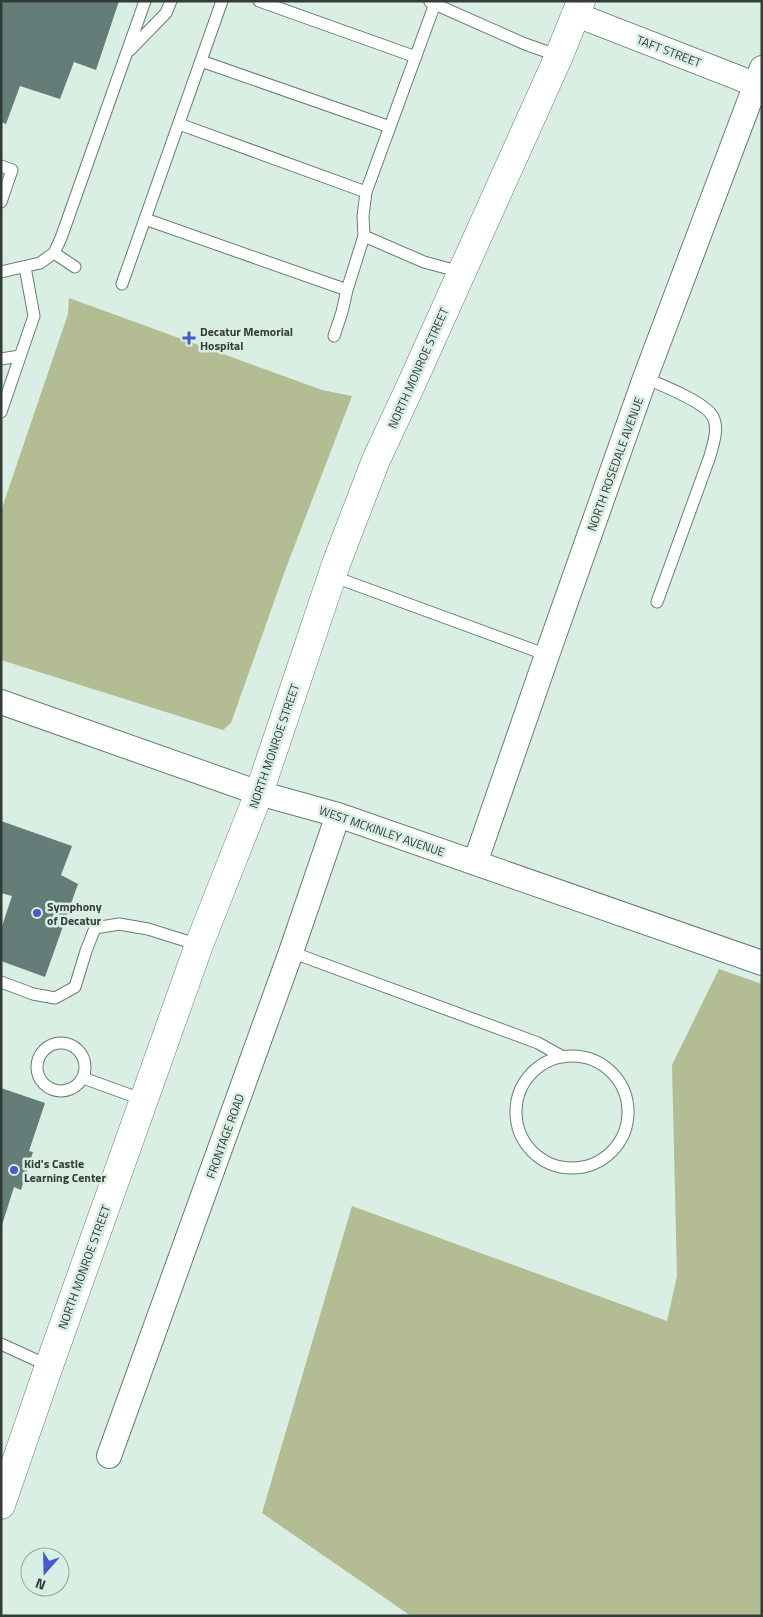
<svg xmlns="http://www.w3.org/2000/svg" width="763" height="1617" viewBox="0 0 763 1617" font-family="'Titillium Web',sans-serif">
  <rect width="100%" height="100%" fill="#d9efe3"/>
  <path fill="#b3bc93" d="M69,298L322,390L352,396L286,568L231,723L223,730L1,660V511L68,314Z
    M719,969L762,984V1616H411L262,1513L352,1206L667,1321L677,1276L672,1065Z"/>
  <path fill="#657d79" d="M1,1H119L96,70L74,62L60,99L20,86L6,124L1,122Z
    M1,821L72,846L61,875L78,884L45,977L1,961V929L12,896L1,893Z
    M1,1088L45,1103L29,1151L33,1152L21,1190L14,1187L2,1225Z"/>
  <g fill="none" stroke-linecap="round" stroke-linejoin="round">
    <defs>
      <path id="lane" d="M259,1L416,57
        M430,2L525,44L559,56
        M129,51L166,13L171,1
        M201,61L390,127
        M179,124L366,192
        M1,166L12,170L1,202
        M145,219L347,290
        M364,236L424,262L461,272
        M54,253L75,267
        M1,272L40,263L54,253L61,238L145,1
        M122,284L222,1
        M334,336L342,312L347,290L364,236L363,216L366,192L436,1
        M1,359L20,356
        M645,378C661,385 706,402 713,417C719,429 713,444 710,456L657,602
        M1,412L34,316L25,267
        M332,576L547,655
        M291,952L538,1043L563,1057
        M1,982L33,994L55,998L75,987L86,951L95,928L119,924L148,929L199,945
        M37 1067a24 24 0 1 1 48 0a24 24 0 1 1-48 0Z
        M516 1112a56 56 0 1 1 112 0a56 56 0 1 1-112 0Z
        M83,1078L144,1100
        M1,1344L49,1366"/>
      <path id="street" d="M577,15L762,87
        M1,702L259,793L338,815L762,963
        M475,863L547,655L645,378L762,68
        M109,1456L291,952L338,815"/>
      <path id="secondary" d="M1,1505L49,1366L199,945L259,793L336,564L376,460L411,385L559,56L581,1"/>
    </defs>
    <use href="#lane" stroke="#6a7e73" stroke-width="13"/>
    <use href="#street" stroke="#6a7e73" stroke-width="26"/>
    <use href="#secondary" stroke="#6a7e73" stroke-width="29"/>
    <use href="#lane" stroke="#fff" stroke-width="11"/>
    <use href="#street" stroke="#fff" stroke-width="24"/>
    <use href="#secondary" stroke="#fff" stroke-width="28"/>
  </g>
  <g fill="#455ace" stroke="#d9efe3" stroke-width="2">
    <path d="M186.5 330.5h5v5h5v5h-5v5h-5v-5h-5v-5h5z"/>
    <circle cx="37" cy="913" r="5"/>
    <circle cx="14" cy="1170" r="5"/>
  </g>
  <g text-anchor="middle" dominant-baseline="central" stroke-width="5" stroke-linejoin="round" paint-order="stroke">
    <g font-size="12" fill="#333c37" stroke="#d9efe3">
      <text transform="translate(669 51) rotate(21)">TAFT STREET</text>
      <text transform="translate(418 368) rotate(-66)">NORTH MONROE STREET</text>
      <text transform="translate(615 464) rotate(-70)">NORTH ROSEDALE AVENUE</text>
      <text transform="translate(274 746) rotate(-71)">NORTH MONROE STREET</text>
      <text transform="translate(382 831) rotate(19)">WEST MCKINLEY AVENUE</text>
      <text transform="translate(225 1136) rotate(-70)">FRONTAGE ROAD</text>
      <text transform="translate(84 1267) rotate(-70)">NORTH MONROE STREET</text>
    </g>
    <g font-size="12" font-weight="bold" fill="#333c37" stroke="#d9efe3" text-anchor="start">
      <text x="200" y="331">Decatur Memorial<tspan x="200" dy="14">Hospital</tspan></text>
      <text x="47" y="906">Symphony<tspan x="47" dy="14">of Decatur</tspan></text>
      <text x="24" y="1163">Kid's Castle<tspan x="24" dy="14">Learning Center</tspan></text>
    </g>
  </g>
  <rect width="763" height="1617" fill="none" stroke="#333c37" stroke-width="5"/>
  <g transform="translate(45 1572) rotate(200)"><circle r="24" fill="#d9efe3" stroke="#97a79e"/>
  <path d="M0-4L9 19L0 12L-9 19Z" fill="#455ace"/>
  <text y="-8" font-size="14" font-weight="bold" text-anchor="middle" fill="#333c37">N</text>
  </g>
</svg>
